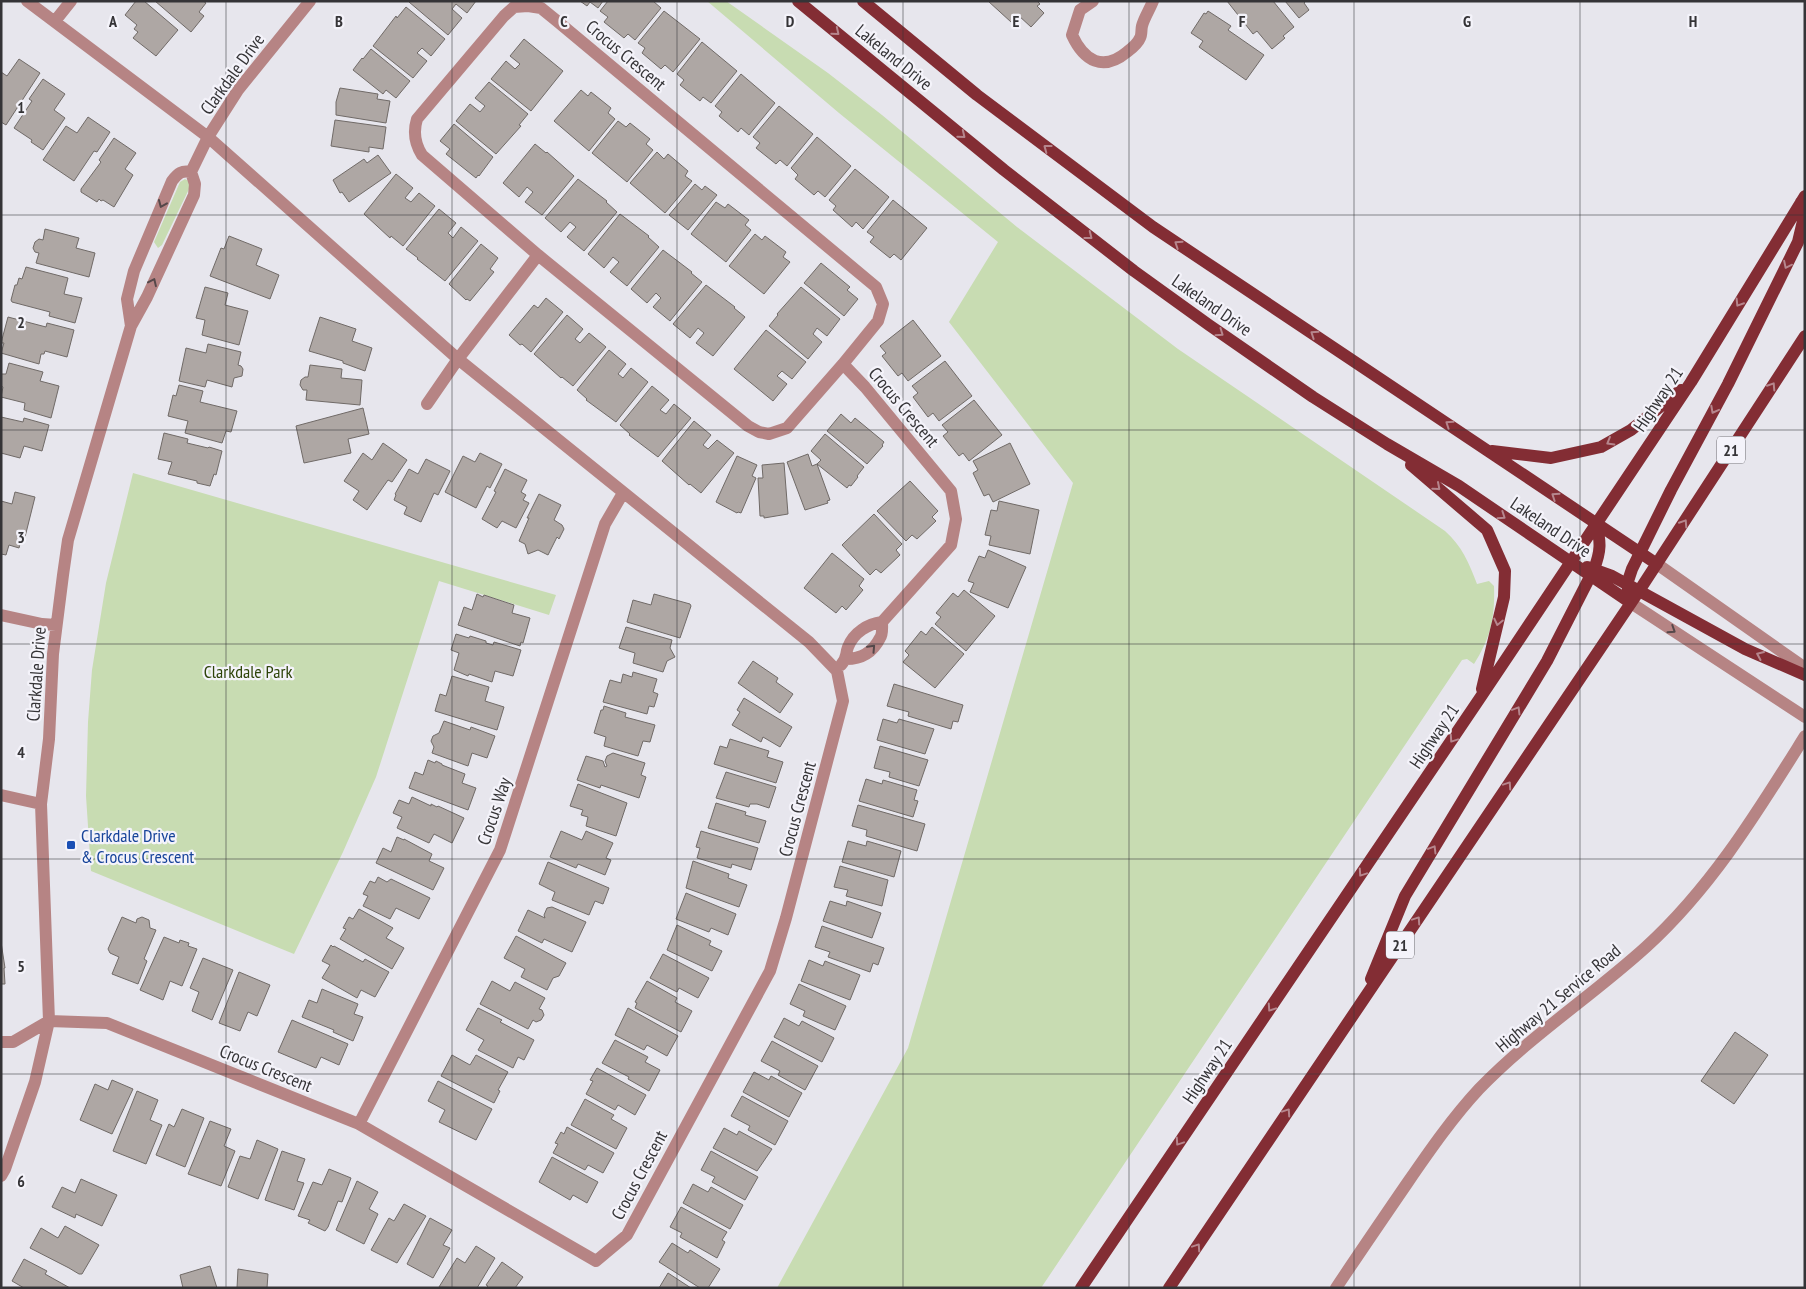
<svg xmlns="http://www.w3.org/2000/svg" width="1806" height="1289" viewBox="0 0 1806 1289" font-family="'PT Sans Narrow',sans-serif">
  <rect width="100%" height="100%" fill="#e7e6ed"/>
  <path fill="#c8dcb2" d="M707,1H726L828,73L882,115L1017,227L1178,349L1445,531C1462,546 1469,563 1477,584L1489,581L1494,586C1495,617 1491,637 1474,664L1467,659L1462,660L1041,1288H777L908,1048L1073,483L949,322L998,242L839,113Z
    M185,179L189,181V189L162,245L158,248L154,242L180,182Z
    M133,473L556,595L549,615L439,581L376,777L343,852L294,954L91,871L86,796L88,722L92,670L106,583Z"/>
  <path fill="#aea7a4" stroke="#706a67" d="M136,1H144L178,30L156,56L133,38L138,32L134,29L137,25L125,15Z
    M155,1H203L206,3L199,12L204,16L191,32Z
    M410,1H476L467,13L456,4L452,9L462,18L448,35L409,2Z
    M580,1H603L598,8L590,2L587,6Z
    M608,1H653L661,8L635,40L628,34L624,38L604,22L608,17L600,11Z
    M988,1H1037L1040,4L1037,6L1044,13L1031,27L1018,15L1011,22Z
    M1227,1H1273L1294,27L1283,36L1285,38L1272,49L1257,31L1253,34Z
    M1285,1H1306L1304,3L1309,10L1299,18Z
    M406,7L445,39L431,56L422,48L417,53L427,61L413,78L373,46L396,16L397,18Z
    M664,11L700,39L673,72L665,65L661,69L642,53L645,48L638,43Z
    M1208,11L1231,26L1228,30L1264,55L1246,80L1199,47L1203,41L1191,33L1204,13L1206,14Z
    M524,39L563,71L531,111L491,79L506,61L515,69L520,64L510,56Z
    M702,42L737,71L711,103L703,97L700,101L680,85L684,80L677,74Z
    M371,49L410,81L396,98L386,90L383,94L353,70L362,58L363,59Z
    M19,59L40,73L6,125L1,122V72L7,76Z
    M741,74L775,103L749,135L741,128L738,132L719,116L722,112L715,106Z
    M43,79L65,94L54,110L65,118L43,150L31,142L32,140L14,128L32,101L29,99Z
    M489,82L528,114L519,125L521,126L496,154L456,121L470,104L480,112L485,106L475,98Z
    M340,88L378,94L377,99L390,101L386,123L336,115V102Z
    M581,90L588,96L591,92L611,108L608,113L615,119L589,151L554,121Z
    M779,106L813,134L787,166L780,160L776,164L756,148L760,143L753,137Z
    M88,117L110,132L97,152L94,151L74,181L43,160L66,126L77,133Z
    M335,120L386,127L383,149L369,147V152L331,146Z
    M618,121L626,127L630,123L650,139L646,144L653,150L627,182L592,153Z
    M454,124L493,157L479,176L478,175L476,178L446,154L450,149L440,141Z
    M817,137L851,166L825,197L818,191L814,195L795,179L798,175L791,168Z
    M114,138L136,153L125,169L133,175L114,207L103,200L101,201L99,199L97,202L81,192V189L101,162L99,160Z
    M535,144L546,153L547,152L574,176L542,215L525,202L533,192L527,187L519,197L503,183Z
    M657,152L664,159L668,154L688,171L685,176L692,181L665,213L630,183Z
    M378,155L391,173L349,202L342,192L340,193L333,180L364,159L367,163Z
    M855,169L889,197L863,229L856,222L852,227L833,210L836,206L829,200Z
    M396,174L413,188L405,198L411,202L419,193L435,206L403,246L391,236L390,238L364,214Z
    M578,179L607,201L606,202L617,212L584,251L567,237L576,227L570,222L561,232L545,218Z
    M695,184L702,190L705,186L717,195L688,230L669,215Z
    M893,200L927,228L901,260L894,254L890,258L870,242L874,237L867,232Z
    M716,202L725,208L728,204L749,220L745,225L751,230L726,262L691,234Z
    M439,209L456,223L448,233L453,238L461,227L478,241L445,281L417,259L418,258L406,249Z
    M620,214L649,236L648,237L659,247L627,286L610,272L619,262L613,257L604,268L588,254Z
    M45,229L79,238L76,248L95,253L89,277L36,263L39,253L35,252L33,248L35,242L39,239L43,240Z
    M755,234L762,240L765,236L786,252L783,257L790,262L764,294L729,266Z
    M229,236L262,249L256,265L279,275L270,299L210,276L221,248L224,249Z
    M481,244L498,258L490,269L494,272L470,301L467,299L466,300L449,284Z
    M663,250L692,272L691,273L702,282L670,321L653,307L661,298L656,293L647,303L631,289Z
    M821,263L850,287L847,290L858,299L844,316L804,283Z
    M26,267L68,278L64,294L82,298L75,323L49,316L50,312L12,302L11,300L15,285H17L19,278L22,279Z
    M706,285L735,307L734,308L745,317L713,356L696,343L704,333L698,328L690,338L673,324Z
    M205,287L228,293L225,305L248,311L239,345L202,335L205,320L196,318Z
    M801,287L840,319L827,336L817,328L813,334L822,342L808,359L769,326L778,315L777,314Z
    M546,298L563,312L531,352L522,344L520,345L509,335L534,305L538,308Z
    M567,315L583,329L575,339L580,343L589,333L606,347L573,386L562,377L561,378L534,354Z
    M8,317L46,327L47,323L74,330L67,357L45,351L44,354H41L39,364L1,353L4,343H1Z
    M320,317L356,329L352,341L372,348L365,371L343,363V361L309,351Z
    M913,320L941,356L908,381L902,373L898,376L882,356L886,353L880,346Z
    M766,330L806,362L792,379L782,371L777,376L787,384L773,401L734,369Z
    M208,344L241,352L238,365L241,366L243,369L242,376L234,378L232,387L207,380L205,387L179,381L186,348L206,353Z
    M609,350L626,364L618,374L623,378L631,368L648,382L616,422L586,400L587,399L577,390Z
    M945,361L972,396L939,421L933,413L928,417L913,397L918,393L912,386Z
    M9,363L43,372L40,381L59,386L51,418L24,410L25,403L1,397L3,387L1,386V374H6Z
    M310,365L342,369L341,378L362,380L360,405L306,400L307,390H303L300,385L301,380L305,377H308Z
    M179,385L203,391L200,402L237,411L231,432L226,431L222,443L185,433L188,421L168,416L173,395L176,396Z
    M652,386L669,400L660,410L666,414L674,404L691,418L658,457L629,435L630,434L620,425Z
    M974,400L1002,435L969,461L963,453L959,456L943,436L948,432L942,425Z
    M363,408L369,434L348,439L351,453L304,463L296,426Z
    M841,414L851,423L855,418L884,442L882,445L883,446L867,464L827,431Z
    M1,417L23,422L24,418L49,425L42,451L24,446L20,458L1,453Z
    M694,421L711,435L703,445L708,449L717,440L734,453L701,493L690,484L689,485L662,461Z
    M164,433L188,439L187,443L208,448L209,447L222,451L216,475L214,474L210,486L197,483V481L168,474L172,462L158,459Z
    M825,434L864,467L857,476L858,477L851,486L849,485L847,488L817,464L821,460L811,451Z
    M383,443L407,460L392,482L388,480L367,510L353,500L359,491L344,481L363,453L372,460Z
    M1010,443L1030,484L993,502L989,494L984,496L973,473L978,470L973,461Z
    M480,453L502,464L490,488L487,486L476,508L445,492L463,456L475,462Z
    M808,454L812,466L817,464L830,500L827,501L828,503L805,510L787,462Z
    M737,456L757,465L752,476L756,478L741,513L738,512L737,513L716,502Z
    M426,459L450,471L438,495L434,493L421,522L404,514L407,507L394,500L396,495L395,494L409,469L418,474Z
    M784,463L788,514L764,518V516H760L758,478H763L762,465Z
    M505,469L527,480L521,492L526,495L523,500L529,503L516,528L502,521L497,528L482,519L496,492L494,491Z
    M910,481L938,511L932,517L936,521L917,539L912,535L906,541L877,511Z
    M15,492L35,497L24,541L21,540L19,548L9,545L6,555L1,554V501L12,504Z
    M539,494L561,505L554,520L562,525L564,529L559,539L557,537L548,555L538,550L528,554L525,544L519,541L529,518H527Z
    M999,501L1039,510L1030,554L989,545L991,536L985,535L991,510L997,511Z
    M874,514L902,544L896,550L900,555L881,573L876,569L870,575L842,545Z
    M988,550L1026,567L1008,608L970,592L974,583L968,581L979,556L985,558Z
    M832,553L864,579L859,586L863,590L846,610L842,606L836,613L804,588Z
    M964,590L995,616L966,651L935,624L941,617L936,613L953,593L958,597Z
    M477,594L483,597L484,595L514,605L512,613L530,618L523,643L521,642L520,646L458,625L464,607L472,610Z
    M654,594L690,604L691,606L680,638L627,622L633,600L651,605Z
    M626,627L672,640L670,648L675,657L667,661L663,672L633,663L635,653L619,648Z
    M932,627L964,654L935,688L903,662L909,655L905,651L921,631L926,635Z
    M456,634L469,638L470,636L486,641V643L493,645L494,642L521,650L513,676L495,671L492,682L469,674L468,676L454,670L459,653L451,650Z
    M753,661L778,678L776,682L793,694L780,713L738,683Z
    M633,672L657,679L653,692L658,694L654,707L649,706L647,714L603,702L610,680L621,683L623,674L632,677Z
    M452,676L489,687L485,701L504,707L497,730L435,711L440,694L446,696Z
    M894,684L963,705L958,722L953,721L951,729L908,716L909,712L887,706Z
    M744,698L792,727L780,747L763,737L761,742L732,725L740,712L737,710Z
    M604,706L626,713L625,717L655,725L650,742L643,741L638,756L604,746L606,737L594,733L601,710H603Z
    M883,719L897,723L899,719L934,729L925,754L877,740Z
    M444,721L470,730L471,727L495,736L487,758L472,753L468,766L432,753L434,747L431,741L433,736L439,733Z
    M730,739L769,751L767,757L783,762L776,783L714,764L720,746L727,748Z
    M880,746L928,760L919,786L889,777L890,772L874,768Z
    M613,753L645,763L641,775L646,777L639,798L601,785L600,788L577,780L586,756L603,761L605,767L607,766L605,761L607,756Z
    M428,760L435,763L436,761L442,764V765L465,774L462,783L476,788L468,810L409,788L415,772L423,775Z
    M726,772L776,787L769,808L757,804H750L749,807L716,798Z
    M866,779L882,784L883,780L917,790L914,800L918,801L913,817L859,801Z
    M578,784L627,803L616,836L586,826L588,817L581,815L583,810L570,806Z
    M412,797L431,806V804L437,807L438,806L464,818L452,843L434,834L429,843L397,828L402,817L393,813L399,800L409,804Z
    M716,803L746,812L745,815L766,821L759,843L708,828Z
    M858,805L925,824L917,851L866,836L867,830L852,826Z
    M561,831L582,840L586,831L613,843L606,858L611,860L605,875L578,864L576,868L550,857Z
    M701,831L758,848L751,870L732,864L731,868L697,858L700,848L696,847Z
    M397,837L404,840V839L432,854L429,861L444,868L433,890L376,863L383,848L391,852Z
    M848,841L866,846L867,841L901,851L894,877L842,862Z
    M693,861L729,874L728,878L747,885L739,907L686,888Z
    M548,862L609,888L603,904L595,901L589,915L552,900L555,892L539,884Z
    M840,866L888,880L882,906L846,896L848,890L834,887Z
    M378,877L387,882L391,879L430,898L419,919L396,908L390,919L363,906L368,896L363,894L370,881L375,883Z
    M686,893L736,914L728,935L711,928L709,932L676,919Z
    M830,901L846,906L847,901L881,913L872,938L823,921Z
    M552,907L586,922L572,952L544,939L542,943L518,931L528,910L545,918L544,915L547,908Z
    M359,909L393,928L386,938L404,948L392,969L340,939L346,929L343,928L349,917L353,919Z
    M122,917L136,923L137,919L142,917L149,920L150,928L156,930L144,959L147,961L138,984L112,974L119,957L110,953L108,949Z
    M677,925L711,941L709,945L722,951L712,971L667,950Z
    M822,926L884,948L878,965L873,963L870,972L828,957L830,952L815,947Z
    M516,936L566,963L559,976L553,978L547,990L521,977L525,969L504,958Z
    M164,937L179,943L180,940L189,943L188,946L197,949L182,986L170,981L163,1000L140,990Z
    M1,942L5,968H4L5,984H1Z
    M331,945L333,947L334,946L363,962L365,959L389,972L375,997L361,990L357,998L322,978L330,965L322,961Z
    M663,954L709,978L698,998L679,988L677,992L650,978Z
    M203,958L233,970L212,1020L192,1011L199,992L190,988Z
    M809,960L823,966L825,961L860,975L850,1000L801,981Z
    M239,972L270,985L257,1016L248,1012L240,1031L219,1023Z
    M492,981L510,991L515,982L545,998L539,1009L542,1010L544,1015L541,1020L536,1022L533,1020L528,1029L480,1004Z
    M647,981L677,998L675,1002L692,1011L681,1032L635,1008L637,1003L635,1002Z
    M799,984L846,1006L835,1030L803,1016L805,1011L790,1004Z
    M322,989L358,1004L354,1014L363,1017L353,1041L333,1032L334,1030L302,1017L309,1000L317,1003Z
    M478,1008L502,1020L500,1022L534,1040L524,1060L518,1057L513,1068L478,1050L484,1040L466,1030Z
    M628,1008L678,1036L667,1056L647,1045L644,1050L615,1035Z
    M784,1018L799,1026L802,1021L834,1038L822,1062L774,1037Z
    M292,1020L348,1044L339,1065L321,1057L316,1068L278,1052Z
    M1735,1032L1768,1055L1734,1104L1701,1081Z
    M615,1040L648,1057L645,1062L660,1070L649,1091L628,1079L629,1077L602,1063Z
    M772,1041L818,1066L805,1090L778,1075L780,1071L761,1061Z
    M452,1055L470,1065L476,1055L508,1072L498,1090L500,1091L494,1103L441,1076Z
    M597,1068L646,1095L635,1115L618,1105L615,1110L586,1094L593,1081L590,1080Z
    M754,1072L769,1080L771,1076L802,1093L789,1117L743,1092Z
    M112,1080L133,1089L112,1134L80,1120L95,1084L108,1090Z
    M438,1081L492,1109L476,1140L439,1122L445,1110L428,1101Z
    M137,1091L158,1100L150,1120L162,1125L146,1164L113,1151Z
    M742,1096L788,1121L775,1145L748,1130L750,1126L731,1116Z
    M585,1099L614,1115L611,1119L627,1128L616,1149L571,1125Z
    M182,1109L204,1118L185,1167L156,1155L169,1124L174,1127Z
    M210,1121L231,1129L224,1146L235,1151L221,1186L188,1174Z
    M567,1127L614,1153L603,1173L588,1165L585,1170L553,1153L558,1144L555,1143L561,1132L564,1134Z
    M724,1128L737,1135L739,1131L772,1149L757,1171L713,1148Z
    M257,1140L278,1149L258,1199L228,1187L240,1156L250,1159Z
    M282,1151L305,1159L297,1181L304,1183L294,1210L265,1200Z
    M711,1151L758,1177L745,1200L712,1182L715,1177L701,1170Z
    M552,1157L598,1182L587,1203L573,1195L570,1200L539,1182Z
    M329,1169L351,1178L342,1202L338,1201L328,1227L325,1231L308,1223L310,1220L298,1216L313,1182L322,1185Z
    M81,1179L117,1195L102,1226L76,1214L75,1218L52,1207L62,1187L75,1193Z
    M357,1181L378,1192L369,1209L378,1214L364,1244L336,1230Z
    M693,1184L708,1192L711,1187L743,1205L730,1229L683,1203Z
    M404,1204L426,1216L397,1263L371,1250L389,1218L394,1221Z
    M681,1207L727,1232L722,1240L725,1242L717,1258L680,1237L682,1233L670,1227Z
    M430,1218L452,1230L443,1245L450,1248L433,1278L407,1264Z
    M65,1226L99,1245L82,1274H79L69,1268L30,1248L41,1228L58,1238Z
    M672,1243L688,1253L690,1250L720,1269L708,1288H700L659,1262Z
    M476,1246L495,1258L477,1288L439,1287L457,1258L465,1263Z
    M24,1259L47,1271L45,1274L70,1288H24L12,1281Z
    M502,1262L523,1277L515,1288H486L488,1286L486,1285Z
    M210,1266L217,1288H183L180,1275Z
    M238,1269L268,1274L267,1288H237Z
    M668,1273L691,1288H659Z"/>
  <g fill="none" stroke-linecap="round" stroke-linejoin="round">
    <path stroke="#b68484" stroke-width="12" d="M1093,1L1080,10L1072,35C1084,61 1103,72 1127,52C1131,49 1138,43 1140,38C1142,35 1141,30 1142,26C1144,18 1150,9 1153,1
      M528,6L541,8L557,21L876,287L883,304L878,321L843,364L787,428L769,434L759,432L748,426L538,255L422,155C415,144 413,132 417,119L504,16L514,7Z
      M55,21L71,1
      M131,326L127,299L134,271L172,181C178,173 182,170 191,172
      M843,364L865,387L951,491L956,519L951,545L882,622C882,627 883,634 880,638C873,652 861,659 846,659
      M427,404L458,359L538,255
      M1657,564L1805,668
      M1631,603L1805,717
      M1,615L42,624L56,625
      M841,665C848,657 845,655 848,647C854,632 868,624 882,622
      M1,795L41,804
      M1,1042H13L49,1021L107,1023L359,1124L596,1261L627,1235L770,971L786,918L843,701L837,671L809,642L458,359L208,137L27,1
      M359,1124L500,850L605,524L623,493
      M1,1176L5,1169L35,1082L49,1021L41,804L49,739L53,654L63,575L68,540L131,326L147,297L194,195L195,184L191,172L208,137L238,90L310,1
      M1336,1288C1360,1252 1384,1217 1408,1182C1430,1150 1453,1117 1479,1089C1530,1036 1592,996 1646,947C1712,887 1758,811 1805,736"/>
    <path stroke="#832d34" stroke-width="12" d="M798,1L1004,170L1134,271L1209,325L1313,397L1387,444L1459,486L1631,603
      M863,1L977,95L1153,227L1657,564
      M1492,451L1551,458L1601,447L1631,430L1681,390
      M1411,465L1487,530L1505,571L1504,597L1482,689
      M1587,567L1612,576L1745,649L1805,675
      M1631,603L1627,584L1632,569L1671,490L1728,384L1798,242L1803,221L1801,202
      M1371,979L1405,896L1547,661L1594,569C1601,551 1601,542 1596,523
      M1081,1288L1480,698L1691,382L1805,196
      M1169,1288L1639,591L1805,336"/>
  </g>
  <defs><path id="oneway-chevron" d="M-2-3.5L2.5 0L-2 3.5" fill="none" stroke-width="1.6" stroke-linecap="round" stroke-linejoin="round" transform="scale(1.25)"/></defs>
  <g stroke="#b6868d">
    <use href="#oneway-chevron" transform="translate(836 32) rotate(39)"/>
    <use href="#oneway-chevron" transform="translate(962 135) rotate(39)"/>
    <use href="#oneway-chevron" transform="translate(1047 148) rotate(-143)"/>
    <use href="#oneway-chevron" transform="translate(1089 236) rotate(38)"/>
    <use href="#oneway-chevron" transform="translate(1178 244) rotate(-146)"/>
    <use href="#oneway-chevron" transform="translate(1787 265) rotate(116)"/>
    <use href="#oneway-chevron" transform="translate(1739 303) rotate(122)"/>
    <use href="#oneway-chevron" transform="translate(1220 333) rotate(35)"/>
    <use href="#oneway-chevron" transform="translate(1314 334) rotate(-146)"/>
    <use href="#oneway-chevron" transform="translate(1772 386) rotate(-57)"/>
    <use href="#oneway-chevron" transform="translate(1714 410) rotate(118)"/>
    <use href="#oneway-chevron" transform="translate(1449 424) rotate(-146)"/>
    <use href="#oneway-chevron" transform="translate(1610 442) rotate(150)"/>
    <use href="#oneway-chevron" transform="translate(1437 487) rotate(41)"/>
    <use href="#oneway-chevron" transform="translate(1555 496) rotate(-146)"/>
    <use href="#oneway-chevron" transform="translate(1502 516) rotate(34)"/>
    <use href="#oneway-chevron" transform="translate(1684 523) rotate(-57)"/>
    <use href="#oneway-chevron" transform="translate(1498 622) rotate(103)"/>
    <use href="#oneway-chevron" transform="translate(1760 655) rotate(-156)"/>
    <use href="#oneway-chevron" transform="translate(1517 710) rotate(-59)"/>
    <use href="#oneway-chevron" transform="translate(1453 739) rotate(124)"/>
    <use href="#oneway-chevron" transform="translate(1508 785) rotate(-56)"/>
    <use href="#oneway-chevron" transform="translate(1433 849) rotate(-59)"/>
    <use href="#oneway-chevron" transform="translate(1362 873) rotate(124)"/>
    <use href="#oneway-chevron" transform="translate(1417 920) rotate(-56)"/>
    <use href="#oneway-chevron" transform="translate(1271 1008) rotate(124)"/>
    <use href="#oneway-chevron" transform="translate(1287 1112) rotate(-56)"/>
    <use href="#oneway-chevron" transform="translate(1179 1142) rotate(124)"/>
    <use href="#oneway-chevron" transform="translate(1197 1247) rotate(-56)"/>
  </g>
  <g stroke="#55484a">
    <use href="#oneway-chevron" transform="translate(162 204) rotate(113)"/>
    <use href="#oneway-chevron" transform="translate(153 282) rotate(-65)"/>
    <use href="#oneway-chevron" transform="translate(1672 630) rotate(33)"/>
    <use href="#oneway-chevron" transform="translate(872 648) rotate(-47)"/>
  </g>
  <path fill="none" stroke="#353437" stroke-width="1" stroke-opacity="0.55" d="M226,1V1288M452,1V1288M677,1V1288M903,1V1288M1129,1V1288M1354,1V1288M1580,1V1288M1,215H1805M1,430H1805M1,644H1805M1,859H1805M1,1074H1805"/>
  <rect fill="#1a4fb4" stroke="#f4f3fa" stroke-width="2" x="66" y="840" width="10" height="10" rx="2.5"/>
  <g text-anchor="middle" dominant-baseline="central" stroke-width="4.5" stroke-linejoin="round" paint-order="stroke">
    <g fill="#f4f3fa" stroke="#6e6d72" stroke-width="1">
      <rect x="1717" y="436.5" width="28" height="27" rx="4"/>
      <rect x="1386" y="931.5" width="28" height="27" rx="4"/>
    </g>
    <g font-size="16" font-weight="bold" fill="#353437">
      <text x="1731" y="450">21</text>
      <text x="1400" y="945">21</text>
    </g>
    <g font-size="18" fill="#353437" stroke="#f4f3fa">
      <text transform="translate(626 55) rotate(40)">Crocus Crescent</text>
      <text transform="translate(894 57) rotate(39)">Lakeland Drive</text>
      <text transform="translate(232 74) rotate(-54)">Clarkdale Drive</text>
      <text transform="translate(1212 305) rotate(35)">Lakeland Drive</text>
      <text transform="translate(1658 399) rotate(-56)">Highway 21</text>
      <text transform="translate(904 407) rotate(50)">Crocus Crescent</text>
      <text transform="translate(1551 527) rotate(34)">Lakeland Drive</text>
      <text transform="translate(36 674) rotate(-86)">Clarkdale Drive</text>
      <text transform="translate(1434 736) rotate(-56)">Highway 21</text>
      <text transform="translate(797 809) rotate(-75)">Crocus Crescent</text>
      <text transform="translate(494 811) rotate(-71)">Crocus Way</text>
      <text transform="translate(1558 998) rotate(-40)">Highway 21 Service Road</text>
      <text transform="translate(266 1068) rotate(22)">Crocus Crescent</text>
      <text transform="translate(1207 1071) rotate(-56)">Highway 21</text>
      <text transform="translate(639 1175) rotate(-62)">Crocus Crescent</text>
    </g>
    <g font-size="18" fill="#2e4409" stroke="#f4f3fa">
      <text x="248" y="671">Clarkdale Park</text>
    </g>
    <g font-size="18" fill="#164399" stroke="#f4f3fa" text-anchor="start">
      <text x="81" y="835">Clarkdale Drive<tspan x="81" dy="21">&amp; Crocus Crescent</tspan></text>
    </g>
  </g>
  <g font-size="16" text-anchor="middle" font-weight="bold" fill="#353437" stroke="#f4f3fa" stroke-width="4.5" stroke-linejoin="round" paint-order="stroke">
    <text x="113" y="27">A</text>
    <text x="339" y="27">B</text>
    <text x="564" y="27">C</text>
    <text x="790" y="27">D</text>
    <text x="1016" y="27">E</text>
    <text x="1242" y="27">F</text>
    <text x="1467" y="27">G</text>
    <text x="1693" y="27">H</text>
    <text x="21" y="113">1</text>
    <text x="21" y="328">2</text>
    <text x="21" y="543">3</text>
    <text x="21" y="758">4</text>
    <text x="21" y="972">5</text>
    <text x="21" y="1187">6</text>
  </g>
  <rect width="1806" height="1289" fill="none" stroke="#353437" stroke-width="5"/>
</svg>
